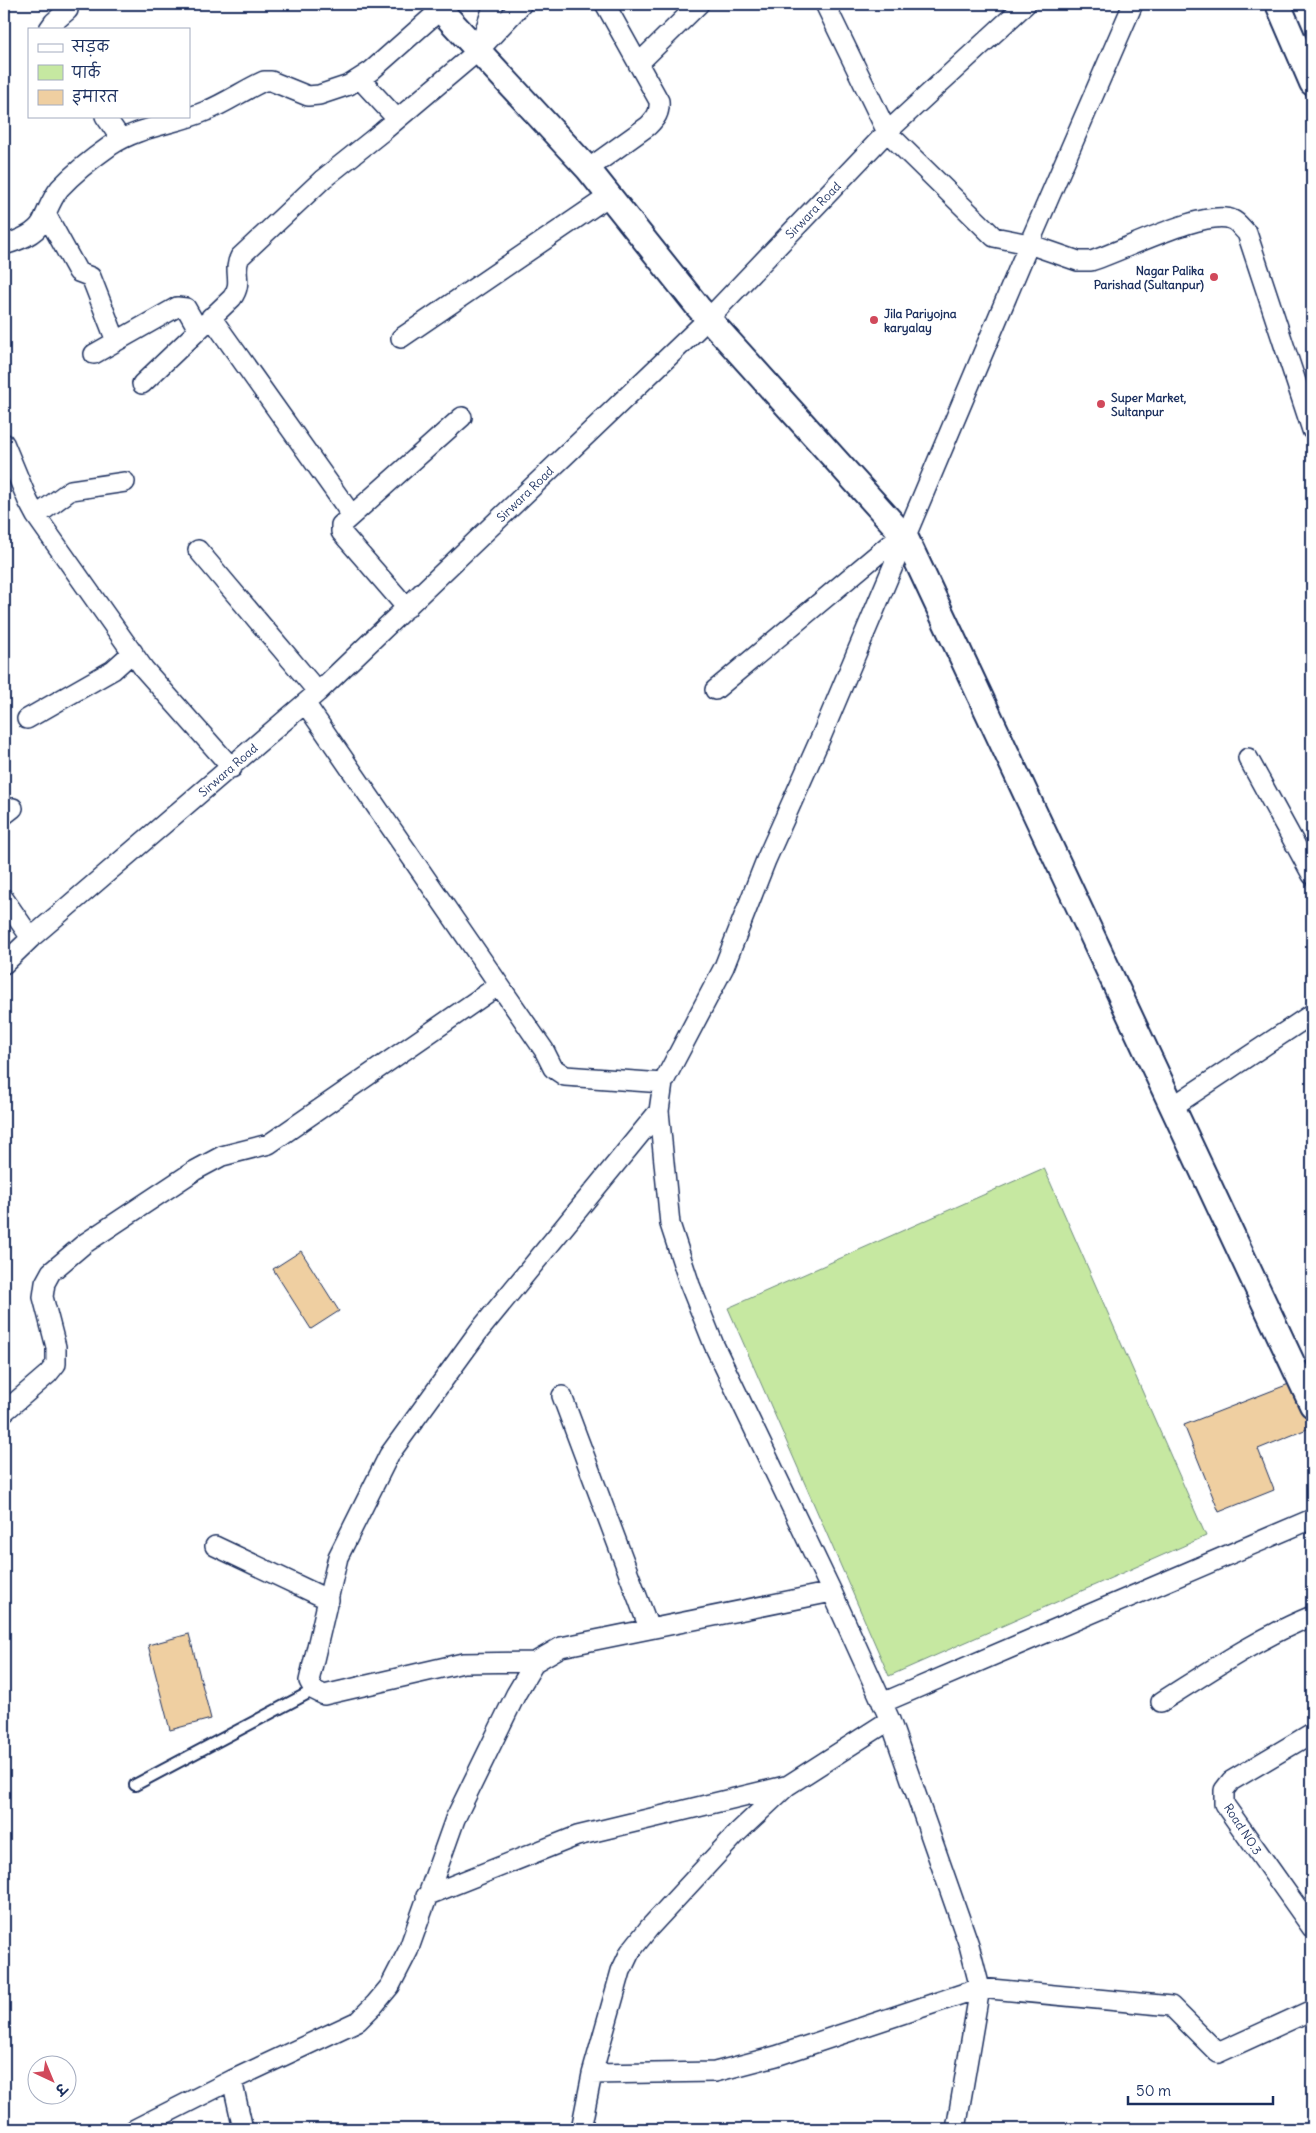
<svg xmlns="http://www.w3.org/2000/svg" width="1316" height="2133" viewBox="0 0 1316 2133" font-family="Delius,'Playpen Sans Deva',sans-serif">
  <rect width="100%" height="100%" fill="#fff"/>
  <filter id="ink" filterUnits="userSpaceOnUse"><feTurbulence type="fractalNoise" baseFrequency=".02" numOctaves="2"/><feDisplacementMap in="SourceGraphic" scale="10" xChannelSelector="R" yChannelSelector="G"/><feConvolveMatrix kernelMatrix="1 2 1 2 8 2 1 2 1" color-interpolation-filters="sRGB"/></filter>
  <g filter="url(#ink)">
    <path fill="#c6e8a1" stroke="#708c80" d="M1044,1168L1206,1536L889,1676L728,1308Z"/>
    <path fill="#efcfa1" stroke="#1b2f5e" d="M301,1251L339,1311L311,1329L273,1269Z
      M1294,1382L1312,1427L1258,1449L1274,1490L1219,1512L1184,1425Z
      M189,1634L211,1719L170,1730L148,1645Z"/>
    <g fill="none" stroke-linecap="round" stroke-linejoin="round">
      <defs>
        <path id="service" d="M135,1785L314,1690"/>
        <path id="minor" d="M825,4L887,132L994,237L1029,244L1078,261H1091C1121,252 1207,207 1233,220C1238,222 1243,230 1247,233L1312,430
          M49,29L54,22L68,10
          M480,45L494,4
          M638,64L699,4
          M360,79L397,119
          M105,116L121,139
          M588,169L648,126C656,118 660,113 659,101L605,4
          M46,214L78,272L91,277L116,341
          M4,245C17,241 35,235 42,222C48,210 51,199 60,188C74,173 93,158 110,146C139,126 174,125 206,111C226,103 244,90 264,81H271L308,96L319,95L349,85L371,71L440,10
          M211,317L351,514
          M401,338L609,196
          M94,354L177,307L186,308L198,329
          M142,384L232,298C244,282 232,272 240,257L323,179L382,132L478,51L522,4
          M4,443L28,501L36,516L144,669L232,768
          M36,516L71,490L125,482
          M198,550L318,692
          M407,608L341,532V525L462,417
          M715,690L902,534
          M305,703L544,1050L553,1068L565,1076L663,1083
          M27,719L113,670L133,652
          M1248,758L1312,875
          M4,815L13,808
          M4,899L31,938
          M4,964L31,938L318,692L709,318L887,132L1026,4
          M1172,1107L1312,1014
          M562,1396L649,1628
          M4,1412L48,1374L56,1364V1347L43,1297L45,1283L51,1272L84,1244L194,1171L222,1156L269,1144L499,985
          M215,1546L329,1600
          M535,1662L463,1663L324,1695L314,1690L309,1681L338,1557L389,1455L479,1331L659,1111
          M1161,1702C1210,1671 1258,1638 1312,1616
          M882,1703L1312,1519
          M1312,1733L1231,1781L1224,1790V1804L1312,1928
          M426,1896L577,1836L785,1786
          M592,2074L715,2072L776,2056L980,1988L1171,2006L1218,2053L1312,2010
          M232,2080L243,2129
          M135,2129L232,2080L358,2021L375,2004L390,1986L408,1951L455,1819L516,1694L535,1662L561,1647L832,1592
          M581,2129L592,2074L621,1971L630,1952L649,1928L738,1832L787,1786L890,1720
          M956,2129L980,1988L969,1945L890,1720L832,1592L714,1345L690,1285L670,1224L659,1111L663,1083L724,967L766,860L821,737L1029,244L1133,4"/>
        <path id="tertiary" d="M435,4L588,169L698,307L906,538L1312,1405
          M1278,4L1312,83"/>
      </defs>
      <use href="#service" stroke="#1b2f5e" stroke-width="14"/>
      <use href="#minor" stroke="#1b2f5e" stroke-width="22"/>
      <use href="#tertiary" stroke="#1b2f5e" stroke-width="28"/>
      <use href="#service" stroke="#fff" stroke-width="10"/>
      <use href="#minor" stroke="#fff" stroke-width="19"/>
      <use href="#tertiary" stroke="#fff" stroke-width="24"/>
    </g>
  </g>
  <g fill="#d1495b" stroke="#fff" stroke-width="2">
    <circle cx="1214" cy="277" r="5"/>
    <circle cx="874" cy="320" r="5"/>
    <circle cx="1101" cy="404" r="5"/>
  </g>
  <g text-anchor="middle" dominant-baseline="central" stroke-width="4" stroke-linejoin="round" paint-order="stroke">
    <g font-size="12" fill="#1b2f5e" stroke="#fff">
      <text transform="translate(813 210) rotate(-46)">Sirwara Road</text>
      <text transform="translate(525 494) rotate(-44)">Sirwara Road</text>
      <text transform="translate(228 770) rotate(-41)">Sirwara Road</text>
      <text transform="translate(1243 1829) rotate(57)">Road NO.3</text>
    </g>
    <g font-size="12" font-weight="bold" fill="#1b2f5e" stroke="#fff" text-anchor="start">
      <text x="1204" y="270" text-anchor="end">Nagar Palika<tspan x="1204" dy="14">Parishad (Sultanpur)</tspan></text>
      <text x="884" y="313">Jila Pariyojna<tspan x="884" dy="14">karyalay</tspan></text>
      <text x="1111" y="397">Super Market,<tspan x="1111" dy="14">Sultanpur</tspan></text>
    </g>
  </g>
  <rect width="1316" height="2133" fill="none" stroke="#fff" stroke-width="20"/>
  <rect x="10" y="10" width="1296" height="2113" fill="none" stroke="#1b2f5e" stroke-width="2" filter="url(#ink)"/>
  <rect x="28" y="28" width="162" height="90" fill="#ffffff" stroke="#a4acbf"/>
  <rect x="38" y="44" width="25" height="8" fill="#ffffff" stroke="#a4acbf"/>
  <text x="72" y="52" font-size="15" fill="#1b2f5e">सड़क</text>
  <rect x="38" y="65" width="25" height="15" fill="#c6e8a1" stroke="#a4acbf"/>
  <text x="72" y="78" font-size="15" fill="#1b2f5e">पार्क</text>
  <rect x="38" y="90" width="25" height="15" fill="#efcfa1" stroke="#a4acbf"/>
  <text x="72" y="102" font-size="15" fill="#1b2f5e">इमारत</text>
  <g transform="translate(52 2080) rotate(136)"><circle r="24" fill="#ffffff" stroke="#a4acbf"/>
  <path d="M0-4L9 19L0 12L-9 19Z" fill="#d1495b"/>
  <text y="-8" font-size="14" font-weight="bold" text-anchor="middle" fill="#1b2f5e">उ</text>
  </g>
  <path d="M1128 2096v8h145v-8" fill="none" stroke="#1b2f5e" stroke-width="2.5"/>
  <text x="1136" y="2096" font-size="15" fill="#1b2f5e" stroke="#ffffff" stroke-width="4" paint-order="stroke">50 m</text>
</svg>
